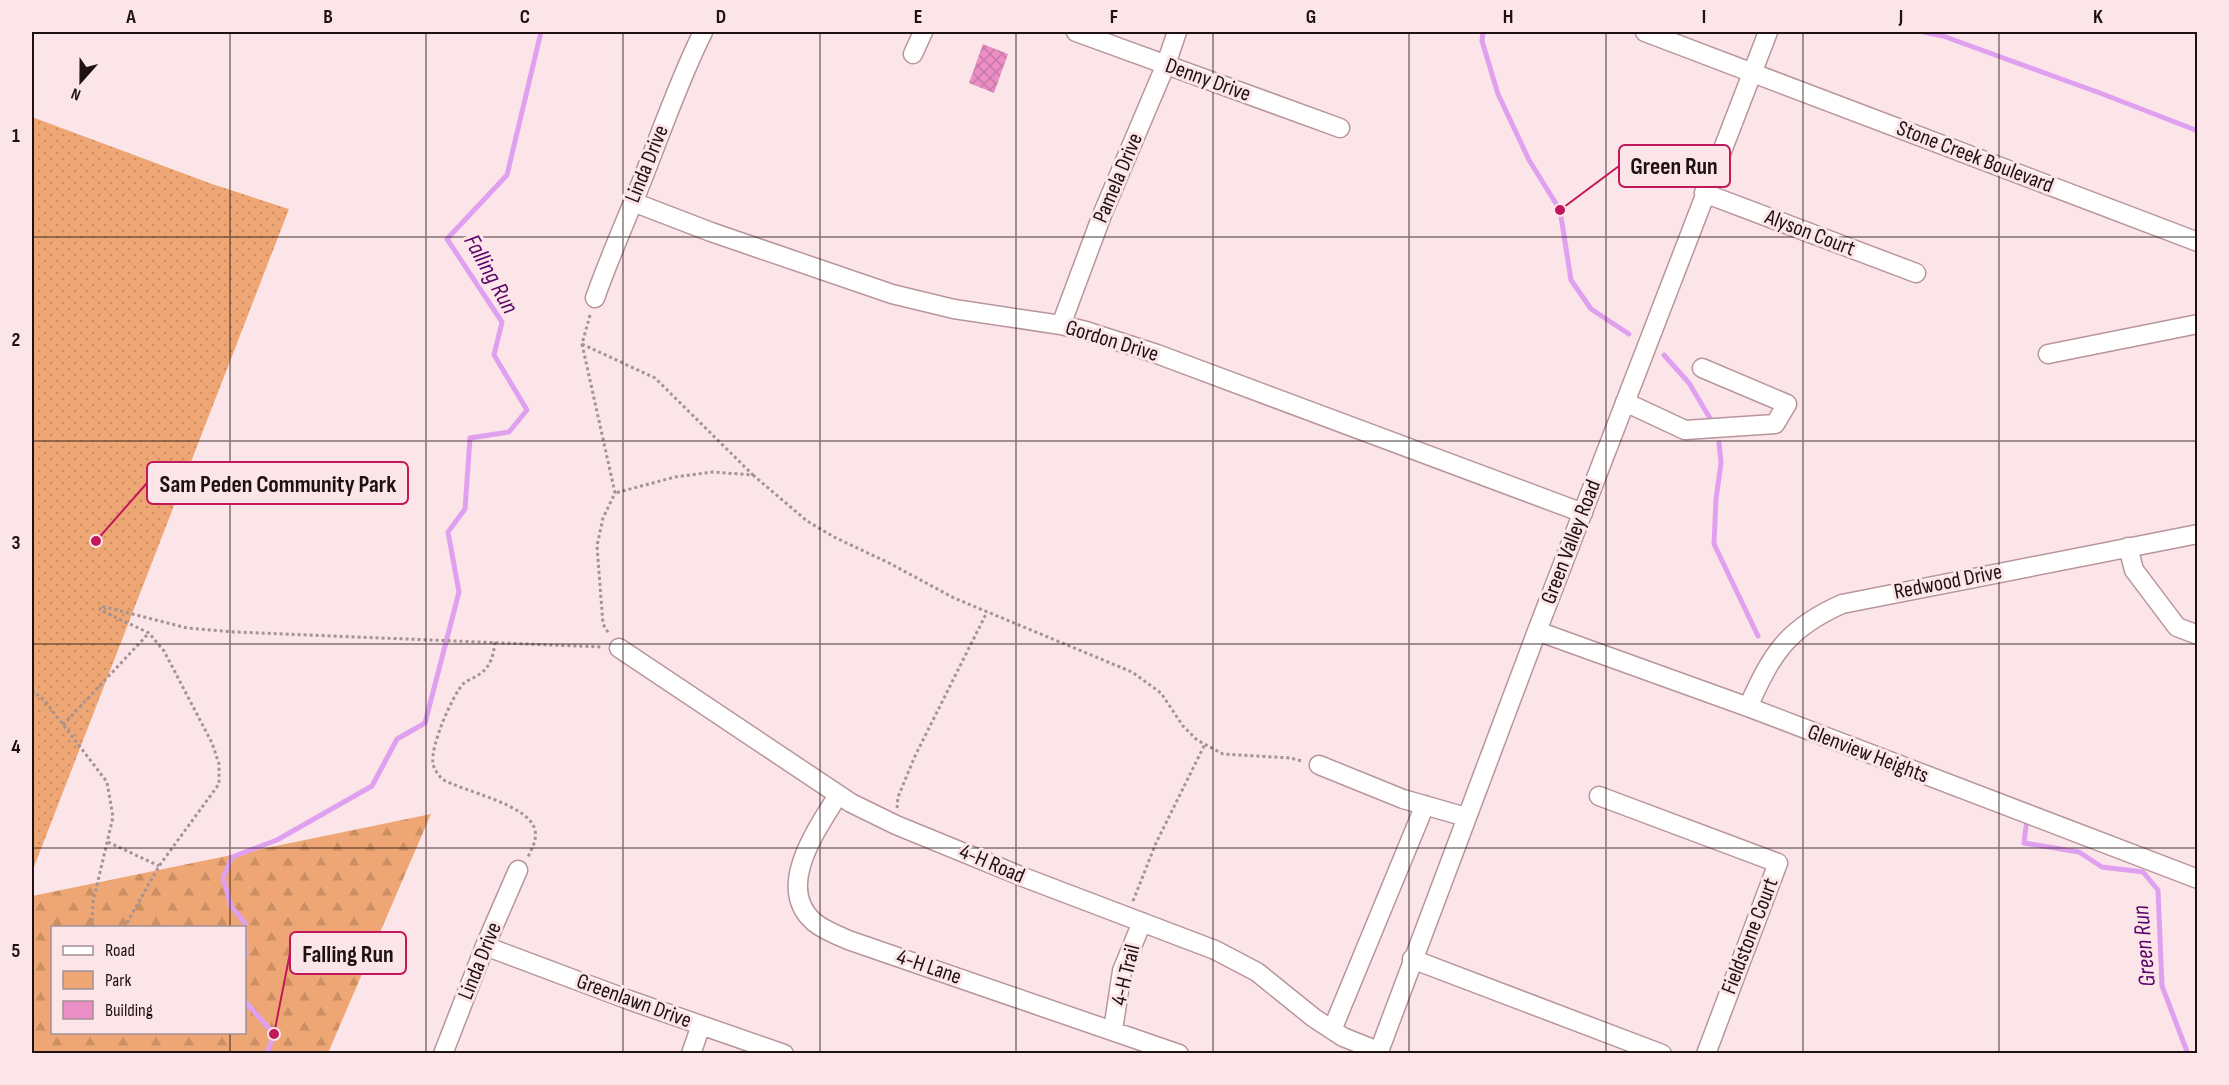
<svg xmlns="http://www.w3.org/2000/svg" width="2229" height="1085" viewBox="0 0 2229 1085" font-family="'Sofia Sans Condensed',sans-serif">
  <defs>
    <pattern id="green-dots" width="8" height="8" patternUnits="userSpaceOnUse" patternTransform="scale(1.5)"><rect width="8" height="8" fill="#eea774"/><path d="M2 2h.1M6 6h.1" fill="none" stroke="#cc8f64" stroke-width="1.8" stroke-linecap="round"/></pattern>
    <pattern id="forest-firs" width="22" height="20" patternUnits="userSpaceOnUse" patternTransform="scale(1.5)"><rect width="22" height="20" fill="#eea774"/><path d="M5 1l3.5 6h-7zM16 11l3.5 6h-7z" fill="#cc8f64"/></pattern>
    <pattern id="building-cross-hatch" width="8" height="8" patternUnits="userSpaceOnUse" patternTransform="scale(1.5)"><rect width="8" height="8" fill="#ea8ec5"/><path d="M0 0l8 8M0 8l8-8" fill="none" stroke="#c879a8"/></pattern>
  </defs>
  <rect width="100%" height="100%" fill="#fce5e8"/>
  <path fill="url(#green-dots)" d="M32,117L212,184L289,209L32,872Z"/>
  <path fill="url(#forest-firs)" fill-rule="evenodd" d="M431,814L328,1053H32V896ZM52,928H244V1032H52Z"/>
  <g fill="none" stroke-linecap="round" stroke-linejoin="round">
    <path stroke="#e0a0f0" stroke-width="5" d="M1483,32L1482,41L1498,94L1529,160L1560,210L1571,280L1591,309L1629,334
      M1924,32L1943,36L2100,93L2198,131
      M1664,355L1689,383L1711,420
      M1719,443L1721,463L1716,499L1714,544L1758,636
      M2026,826L2024,843L2079,852L2102,867L2143,872L2158,890L2162,986L2188,1054
      M244,957L246,954L245,923L231,906L223,878L232,857L277,840L372,786L397,739L425,723L459,592L448,532L465,509L470,438L509,432L527,410L494,355L502,322L447,239L507,175L541,32
      M244,1000L274,1034L267,1054"/>
  </g>
  <path fill="url(#building-cross-hatch)" d="M983,44L1008,54L994,93L969,83Z"/>
  <g fill="none" stroke-linecap="round" stroke-linejoin="round">
    <defs>
      <path id="minor" d="M1076,32L1340,128
        M1645,32L2198,242
        M913,54L923,32
        M1704,193L1916,273
        M633,202L711,232L892,294L954,309L1061,325L1086,331L1157,354L1583,513
        M595,298C608,261 624,225 639,188C660,136 678,82 703,32
        M1061,325L1102,215L1166,64L1177,32
        M2048,354L2198,324
        M1625,402L1685,430L1775,424L1787,404L1702,368
        M2128,547L2134,570L2177,627L2198,635
        M1537,631L1748,707L2198,879
        M619,648L851,803L896,825L1023,877L1215,950L1257,972L1314,1018L1343,1037L1378,1051
        M1748,707C1772,654 1786,629 1842,604L2198,534
        M1319,765L1403,799L1466,817
        M838,795C818,828 774,887 814,922C825,931 839,936 851,941L1179,1054
        M1599,796L1778,863L1706,1054
        M485,946L629,1000L784,1054
        M1412,959L1662,1054
        M1113,1030L1122,971L1142,922
        M1332,1030L1425,805
        M443,1054L485,946L518,870
        M691,1054L701,1025
        M1378,1054L1537,631L1768,32"/>
    </defs>
    <use href="#minor" stroke="#b8959b" stroke-width="21"/>
    <path stroke="#a49294" stroke-width="3" stroke-dasharray="3 3" stroke-linecap="butt" d="M590,315L582,344L615,493L603,518L597,546L603,624L609,634
      M582,344L655,378L753,475L713,472L675,477L615,493
      M753,475L807,521L834,537L889,563L954,598L1132,672L1161,693L1183,726L1197,740L1223,754L1290,758L1302,761
      M495,642C493,658 490,669 475,677C471,679 466,681 463,684C452,696 430,747 433,763C434,770 438,774 442,779C464,792 529,804 535,830C537,840 532,848 528,857
      M32,690L45,701L107,782L113,817L93,902L92,928
      M63,725L149,633
      M897,808L898,797L915,756L987,612
      M108,842L159,866
      M1133,901L1156,843L1205,744
      M124,928L159,866L219,784V764L212,743L164,651L149,633L100,610L101,606L187,628L235,632L601,647"/>
    <use href="#minor" stroke="#fff" stroke-width="18"/>
  </g>
  <path fill="none" stroke="#1d1113" stroke-width="1.5" stroke-opacity="0.55" d="M230,32V928M426,32V1054M623,32V1054M820,32V1054M1016,32V1054M1213,32V1054M1409,32V1054M1606,32V1054M1803,32V1054M1999,32V1054M32,237H2198M32,441H2198M32,644H2198M32,848H2198M230,1032V1054"/>
  <g text-anchor="middle" dominant-baseline="central" stroke-width="6" stroke-linejoin="round" paint-order="stroke">
    <g font-size="22" fill="#1d1113" stroke="#fce5e8">
      <text transform="translate(1208 80) rotate(20)">Denny Drive</text>
      <text transform="translate(1975 157) rotate(21)">Stone Creek Boulevard</text>
      <text transform="translate(647 164) rotate(-68)">Linda Drive</text>
      <text transform="translate(1118 178) rotate(-67)">Pamela Drive</text>
      <text transform="translate(1810 233) rotate(21)">Alyson Court</text>
      <text transform="translate(1112 341) rotate(17)">Gordon Drive</text>
      <text transform="translate(1571 542) rotate(-69)">Green Valley Road</text>
      <text transform="translate(1948 582) rotate(-11)">Redwood Drive</text>
      <text transform="translate(1868 754) rotate(21)">Glenview Heights</text>
      <text transform="translate(992 864) rotate(23)">4-H Road</text>
      <text transform="translate(1750 936) rotate(-69)">Fieldstone Court</text>
      <text transform="translate(480 961) rotate(-68)">Linda Drive</text>
      <text transform="translate(929 967) rotate(19)">4-H Lane</text>
      <text transform="translate(1126 975) rotate(-76)">4-H Trail</text>
      <text transform="translate(634 1001) rotate(20)">Greenlawn Drive</text>
    </g>
    <g font-size="24" font-style="italic" fill="#590469" stroke="#fce5e8">
      <text transform="translate(491 274) rotate(61)">Falling Run</text>
      <text transform="translate(2144 946) rotate(-95)">Green Run</text>
    </g>
  </g>
  <path fill="none" stroke="#c2185b" stroke-width="2" d="M1560 210L1619 166M96 541L147 483M274 1034L290 953"/>
  <g fill="#c2185b" stroke="#fce5e8" stroke-width="2">
    <circle cx="1560" cy="210" r="6"/>
    <circle cx="96" cy="541" r="6"/>
    <circle cx="274" cy="1034" r="6"/>
  </g>
  <g fill="#fce5e8" stroke="#c2185b" stroke-width="2">
    <rect x="1619" y="145" width="111" height="42" rx="6"/>
    <rect x="147" y="462" width="261" height="42" rx="6"/>
    <rect x="290" y="932" width="116" height="42" rx="6"/>
  </g>
  <g font-size="24" text-anchor="middle" font-weight="bold" fill="#1d1113">
    <text x="1674" y="174">Green Run</text>
    <text x="278" y="492">Sam Peden Community Park</text>
    <text x="348" y="962">Falling Run</text>
  </g>
  <rect width="2229" height="1085" fill="none" stroke="#fce5e8" stroke-width="66"/>
  <rect x="51" y="926" width="195" height="108" fill="#fce5e8" stroke="#a39093" stroke-width="1.5"/>
  <rect x="63" y="946" width="30" height="9" fill="#ffffff" stroke="#a39093" stroke-width="1.5"/>
  <text x="105" y="956" font-size="18" fill="#1d1113">Road</text>
  <rect x="63" y="971" width="30" height="18" fill="#eea774" stroke="#a39093" stroke-width="1.5"/>
  <text x="105" y="986" font-size="18" fill="#1d1113">Park</text>
  <rect x="63" y="1001" width="30" height="18" fill="#ea8ec5" stroke="#a39093" stroke-width="1.5"/>
  <text x="105" y="1016" font-size="18" fill="#1d1113">Building</text>
  <g transform="translate(81 81) rotate(201)" stroke="#fce5e8" stroke-width="4.5" paint-order="stroke">
  <path d="M0-4.5L10 22L0 15L-10 22Z" fill="#1d1113"/>
  <text y="-9" font-size="16" font-weight="bold" text-anchor="middle" fill="#1d1113">N</text>
  </g>
  <rect x="33" y="33" width="2163" height="1019" fill="none" stroke="#1d1113" stroke-width="2"/>
  <g font-size="20" text-anchor="middle" font-weight="bold" fill="#1d1113">
    <text x="131" y="23">A</text>
    <text x="328" y="23">B</text>
    <text x="525" y="23">C</text>
    <text x="721" y="23">D</text>
    <text x="918" y="23">E</text>
    <text x="1114" y="23">F</text>
    <text x="1311" y="23">G</text>
    <text x="1508" y="23">H</text>
    <text x="1704" y="23">I</text>
    <text x="1901" y="23">J</text>
    <text x="2098" y="23">K</text>
    <text x="16" y="142">1</text>
    <text x="16" y="346">2</text>
    <text x="16" y="549">3</text>
    <text x="16" y="753">4</text>
    <text x="16" y="957">5</text>
  </g>
</svg>
